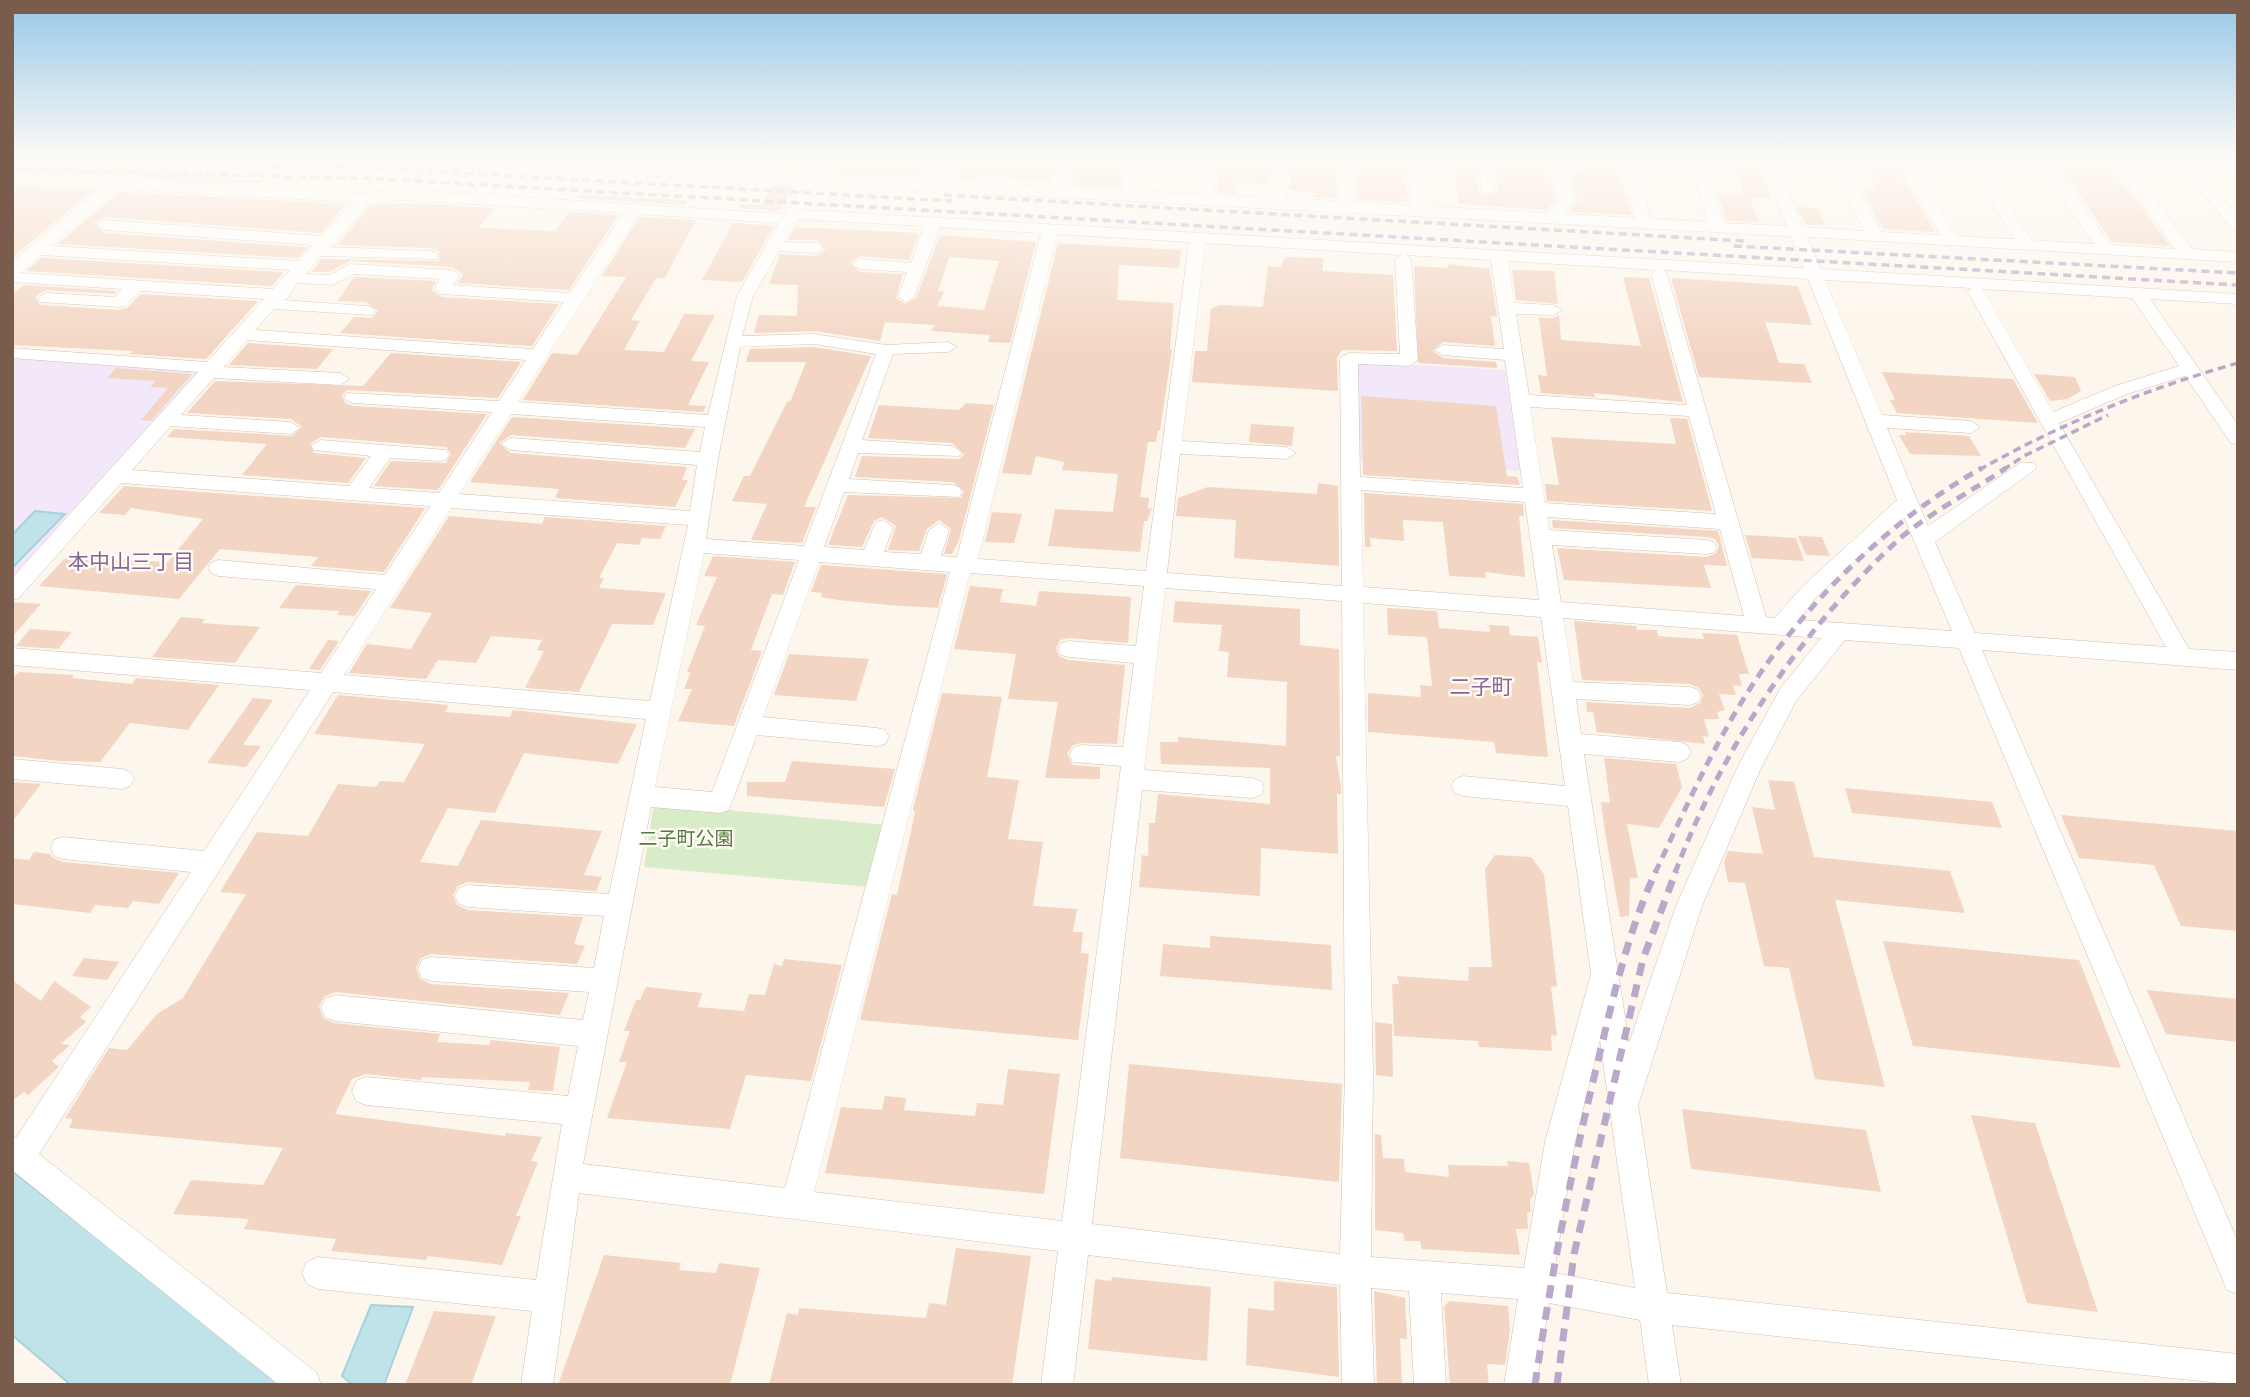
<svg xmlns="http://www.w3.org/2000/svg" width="2250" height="1397" viewBox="0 0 2250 1397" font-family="'Varela Round','Noto Sans JP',sans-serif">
  <rect width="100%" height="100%" fill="#fdf6ec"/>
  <path fill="#f3e8fa" d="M12,356L204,370L12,579Z
    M1353,361L1505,370L1520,471L1355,460Z"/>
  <path fill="#d8ecc9" d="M654,803L886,825L869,887L644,867Z"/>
  <path fill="#bfe3e8" stroke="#a5d3da" stroke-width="2" d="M35,511L65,514L12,568V535Z
    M12,1171L287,1385H71L12,1335Z
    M371,1305L413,1307L384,1385H353L342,1376Z"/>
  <path fill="#f3d5c3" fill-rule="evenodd" d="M12,159H204L181,178L264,180L259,184L12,170Z
    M771,159H821L811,172L771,170Z
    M842,159H926L916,177L832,174Z
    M963,159H1041L1056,160L1050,181L977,176L976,180H957Z
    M1077,159H1125L1120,187L1070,185Z
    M1219,159H1271L1269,185L1237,183L1236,194L1217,193Z
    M1291,159H1337L1336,198L1315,197V193L1289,190Z
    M1356,159H1403L1408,202L1358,200Z
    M1452,159H1477L1478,189L1484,195L1497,192V159H1545L1556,200L1547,210L1458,204Z
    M1582,159H1614L1632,215L1570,212L1578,201L1570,171H1585Z
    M1731,160L1756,161L1772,199L1750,198L1759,222L1727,221L1717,193L1744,194Z
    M2058,163L2110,165L2170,246L2112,242Z
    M1874,169L1900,170L1935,232L1883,229L1862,189L1875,190L1869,179H1873L1871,175H1877Z
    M774,185L793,186L780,211L739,208L742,204L760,205Z
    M12,186L93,190L12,258Z
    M119,192L346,204L321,233L105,217L95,224L105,233L308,247L298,258L58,244Z
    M579,195L688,200L685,205L577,198Z
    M403,203L494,208L479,228L555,231L569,212L618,215L569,290L458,283L463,274L452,267L350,261L329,272H311L322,259L439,261V251L431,248L338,245L370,205Z
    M1797,207L1818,208L1825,226L1805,224Z
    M639,217L696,220L664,279L656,278L631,320L640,321L624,350L664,352L684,314L715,315L691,361L709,362L688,405L706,406L703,412L523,400L552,353L577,355L626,277L602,276Z
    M733,223L774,226L742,282L702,280Z
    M795,227L919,233L909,260L860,256L850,263L860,272L903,274L896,298L905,304L916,298L940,235L1036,242L1010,343L988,342L990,335L931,331L935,325L885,322L880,341L814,331L754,333L759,315L797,316L798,285L769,284L780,254L816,256L826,249L816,240H788ZM949,257L999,261L984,310L937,306L944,292L938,291Z
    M1058,243L1181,250L1179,268L1119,265L1117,300L1174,303L1170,349H1172L1160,431L1158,430L1156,442H1148L1140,497L1149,498L1148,509L1152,508L1147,521H1144L1140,552L1048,546L1055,509L1113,512L1118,474L1062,470L1064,462L1036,456L1031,475L1002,473Z
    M1285,257L1323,258V271L1393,275L1397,351L1342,350L1337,358L1338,391L1192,382L1195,351H1207L1211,309L1220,305L1263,307L1268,266L1281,267Z
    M41,258L284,272L272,286L26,271Z
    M1448,264L1490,269L1497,317L1491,316L1495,346L1443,342L1432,351L1443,358L1496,362L1497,368L1418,363L1414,266L1448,268Z
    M1512,270L1554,271L1558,304L1516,300Z
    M354,277L436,281L431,290L442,297L559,304L532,346L340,333L354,317L372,318L378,311L366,302L338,301Z
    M1623,277L1649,278L1683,402L1594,393L1595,397L1541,393L1538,375L1547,376L1539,318L1519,317L1553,318L1559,315L1561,340L1641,346Z
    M1671,278L1798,286L1812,325L1765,322L1779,363L1804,364L1812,383L1699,377Z
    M24,285L117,291L114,294L46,290L35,297L40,305L119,310L127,308L141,294L258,301L206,359L130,354L133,351L12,345V295Z
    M248,343L333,349L317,369L229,365Z
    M814,347L871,356L804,507H816L802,543L751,540L767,504L732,501L744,476H750L787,402L791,400L806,362H746L750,349Z
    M391,353L521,362L498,398L347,390L342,395L345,403L353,406L487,414L438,490L374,486L391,461L446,463L451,454L446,447L321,437L310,444L314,453L366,458L348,483L242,475L267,444L167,437L174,429L292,436L302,427L291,419L187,413L215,381L363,386Z
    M116,368L192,374L151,421L141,420L168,388L150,387L156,381L107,378Z
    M1882,372L2013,379L2038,423L1897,413L1890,400H1895Z
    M2034,374L2075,377L2081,391L2068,399L2050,401Z
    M1361,396L1496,406L1507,476L1517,477L1520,485L1363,475Z
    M966,403L994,405L959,540L952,554H944L951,529L939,520L927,529L919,551L888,550L896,526L882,517L874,521L862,547L828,545L848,495L961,498L964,491L953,482L855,477L862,456L959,459L964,454L952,443L868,438L879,405L959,410Z
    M512,417L695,429L685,448L511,435L499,443L511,453L687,467L682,480H688L675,507L555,498L559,489L470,482Z
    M1670,418L1687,419L1712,511L1547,501L1545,484L1559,485L1551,437L1676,444Z
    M1251,424L1294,427L1292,446L1249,442Z
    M1905,432L1969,436L1981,456L1910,454L1899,435H1906Z
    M1318,483L1338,486L1339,566L1234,558L1236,520L1176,516L1178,498L1208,487L1317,494Z
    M124,486L228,494L425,508L384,572L311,566L318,557L220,549L179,599L39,586L64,559L74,557L168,562L203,519L131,508L125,515L99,513Z
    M1364,493L1523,504L1524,516H1519L1525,577L1485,572L1486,578L1449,576L1443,522L1403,520L1404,541L1370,538L1371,547H1365Z
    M992,512L1022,514L1014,543L985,542Z
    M449,516L542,524L545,517L666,526L660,539L642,538L639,545L617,543L599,578H604L599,588L666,593L653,625L612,624L579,692L525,688L544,651L537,650L542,640L491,636L476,663L438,660L426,679L349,673L367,644L411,649L432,613L390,608Z
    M1552,520L1718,531L1727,566L1704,565L1711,588L1564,580L1557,548L1707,557L1716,553L1719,546L1715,539L1707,537L1553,528Z
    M1745,535L1796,538L1804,561L1752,558Z
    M1798,536L1822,537L1830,556L1806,555Z
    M713,556L795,562L783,595L772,594L751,650L762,651L734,726L678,721L692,689H684L691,672H687L705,626L696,625L717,577L704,576Z
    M821,565L947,574L938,608L889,605L838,600L821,597L822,593L811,592Z
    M296,585L371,591L355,616L337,615L340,611L279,608Z
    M970,586L1003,589L1000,602L1036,606L1039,591L1131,597L1128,643L1069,638L1060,640L1056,648L1059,656L1068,660L1125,665L1117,744L1080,743L1072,746L1067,754L1073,765L1100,767V779L1045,778L1058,702L1008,699L1016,654L954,649Z
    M1175,601L1300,609V645L1339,649L1340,756H1336L1341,787V794H1337L1338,854L1261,848L1260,896L1139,887L1142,855L1148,856L1149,823H1155L1158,794L1270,804V768L1161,764L1160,742H1178V737L1286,746L1287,682L1227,677L1229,652L1219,651L1222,625L1173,622Z
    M12,602L41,604L12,637Z
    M1387,608L1437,611L1439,628L1490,632L1489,625L1509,626L1510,635L1538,637L1542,663L1537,662L1548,757L1496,753L1494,742L1368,732V693L1421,697L1420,685L1432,686L1427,637L1388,635Z
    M181,617L205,619L202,623L260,627L235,663L152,657Z
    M1574,621L1636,626L1637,630H1657L1658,636L1704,639L1702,633L1737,635L1749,674H1739L1742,686L1733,685L1736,695L1719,694L1725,710L1717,712L1719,719H1704L1709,737L1703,736L1705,744L1597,732L1593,712H1587L1586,702L1690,708L1700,703L1703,695L1699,688L1690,684L1582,680Z
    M30,629L72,632L58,649L16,646Z
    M328,640L339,641L320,670L309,669Z
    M789,654L869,659L856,701L774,695Z
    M19,672L74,675L72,678L132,684L136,678L219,685L188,730L130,723L100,762L60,761L12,756V679Z
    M942,693L1002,697L987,777L1019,780L1008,839L1043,842L1033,906L1077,909L1073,932H1083L1081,953L1089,954L1078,1040L860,1020L892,894L897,895L915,813L913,809Z
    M338,695L449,705L445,712L510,717L513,710L637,724L618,764L524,753L495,813L448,808L420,862L458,866L481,820L602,831L584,875L602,877L596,891L468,882L458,886L453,895L457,905L468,910L583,917L574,944L585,946L577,964L431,954L421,958L416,968L420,979L431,984L569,993L560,1015L335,992L324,997L319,1007L323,1018L334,1023L440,1034L437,1042L489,1045L491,1040L560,1047L553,1091L528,1090L530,1082L422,1077L421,1080L366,1074L352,1079L335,1114L505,1136L506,1133L542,1137L531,1161L538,1162L516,1216H521L502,1265L428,1256L426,1260L331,1251L336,1239L244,1229L249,1219L173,1214L191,1180L263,1185L283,1148L69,1128L73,1119L65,1118L109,1048L127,1050L157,1014L183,998L246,894L220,892L257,832L308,836L338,784L376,787L380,781L404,782L425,744L314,734Z
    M253,698L273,700L243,745L261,746L246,767L207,763Z
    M1604,758L1676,764L1682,787L1659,828L1627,824L1638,878H1630L1629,916L1620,917L1605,832L1601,802L1610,803Z
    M792,761L895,769L884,807L747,796V782H785Z
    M1768,780L1794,782L1814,857L1950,871L1965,913L1835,900L1885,1087L1815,1079L1789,968L1764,966L1745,883L1728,882L1724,862L1728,851L1763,854L1752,807L1775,810Z
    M12,782L41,784L12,822Z
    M1845,788L1992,802L2002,828L1852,813Z
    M2061,815L2238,831V931L2181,926L2154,865L2079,858Z
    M34,852L50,854L53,858L63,862L179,873L159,904L133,901L128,908L95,905L90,913L12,904V858L29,860Z
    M1495,855L1531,857L1544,874L1557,986L1551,987L1557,1036L1551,1035L1552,1051L1479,1047L1478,1041L1394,1036L1392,984H1399L1397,976L1468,981L1469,967H1492L1485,869Z
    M1210,936L1331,945L1332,990L1160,976L1163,944L1210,948Z
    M1883,941L2079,960L2121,1068L1913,1046Z
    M84,958L119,962L107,980L72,976Z
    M784,959L842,965L811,1081L746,1075L730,1129L607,1118L627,1062H619L630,1031H624L636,1000H640L646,987L702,993L698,1007L744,1011L749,994L765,995L774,964L782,966Z
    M12,980L41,1001L54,981L91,1007L80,1017L86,1022L61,1044L70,1045L52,1061L59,1067L28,1095L24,1092L12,1101Z
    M2147,990L2238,999V1042L2166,1034Z
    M1375,1022L1392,1024L1393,1077L1376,1075Z
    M1129,1064L1342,1084L1339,1182L1120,1158Z
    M1008,1069L1060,1074L1044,1194L825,1173L841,1107L882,1110L885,1096L906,1098L904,1110L975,1116L977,1103L1003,1105Z
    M1682,1109L1866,1130L1881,1192L1691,1169Z
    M1971,1115L2035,1123L2098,1312L2027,1303Z
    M1375,1134L1381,1135L1383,1158L1404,1159L1405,1172L1449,1177L1448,1165L1508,1166L1507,1161L1529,1163L1534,1194L1530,1201L1531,1211L1527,1213L1528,1229H1516L1520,1255L1422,1249L1420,1241H1405L1403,1233L1375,1230Z
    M956,1248L1031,1256L1012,1385H769L787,1313L798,1315L799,1308L926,1318L929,1303L946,1305Z
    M604,1255L681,1263L679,1270L716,1273L719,1263L760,1268L730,1385H558Z
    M1112,1277L1211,1287L1207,1361L1088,1349L1095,1279L1111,1281Z
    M1274,1281L1337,1287L1339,1377L1246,1365L1248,1308L1274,1311Z
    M1374,1291L1405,1298L1407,1339L1400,1338L1402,1385H1377Z
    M1450,1301L1508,1306L1510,1330L1505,1365L1487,1364L1489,1385H1450L1444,1306Z
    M434,1311L496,1316L471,1385H405Z"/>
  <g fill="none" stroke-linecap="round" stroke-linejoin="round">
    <defs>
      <path id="minor" d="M502,159H517L489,195L785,214L806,184L629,175L621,170V159H635L636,166L812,175L825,159H840L827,176L939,181L946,159H961L954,182L1051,187L1059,159H1074L1067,188L1122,190L1128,159H1142L1137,191L1199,194L1201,159H1215L1214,195L1270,198L1274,159H1288L1285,198L1339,201V160L1353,159L1355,202L1411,205L1407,159H1421L1426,206L1548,213L1559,201L1550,159H1565L1575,202L1565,214L1635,218L1619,159H1634L1651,219L1708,222L1688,159H1703L1724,223L1787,226L1760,159H1775L1803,227L1864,231L1841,185L1845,177L1851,176L1862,159H1980L1981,162L2039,165L2035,159H2050L2111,245L2175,249L2110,159H2125L2192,249L2238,252V262L1807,237L1821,269L2238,294V304L2150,299L2238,425V445L2231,443L2185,376L2127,394L2059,423L2189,649L2238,652V670L1982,650L2238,1242V1294L2227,1290L1959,648L1845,640L1796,701L1760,770L1702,906L1638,1105L1667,1293L2238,1354V1385L1672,1325L1681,1385H1649L1640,1320L1549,1303L1536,1385H1504L1518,1299L1441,1293L1446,1385H1414L1409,1291L1371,1288L1374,1385H1342L1340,1285L1088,1255L1073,1385H1041L1058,1251L579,1193L553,1385H521L532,1311L318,1289L307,1284L302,1273L307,1262L318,1257L536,1280L562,1124L366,1105L356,1101L352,1091L356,1081L366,1077L568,1096L578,1046L335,1021L325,1017L321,1008L325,999L335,995L583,1020L589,992L431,981L422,978L418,969L422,960L431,957L594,968L604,916L468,907L459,904L455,896L459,888L468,885L609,894L646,719L333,692L39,1154L317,1373L321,1385H279L12,1170V1136L16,1138L191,872L63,859L54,856L51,848L54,840L63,837L204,851L310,690L12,665V648L321,673L376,589L218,576L211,573L208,568L211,563L218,560L385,575L430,506L121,483L19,598L12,600V578L198,372L12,358V348L207,362L264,299L140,291L125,306L119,307L40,302L38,298L46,293L115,297L122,289L12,282V262L100,188L12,183V173L364,193L403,190L473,194ZM1873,166L1901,167L1940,235L1881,232L1858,187ZM1917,168L1972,171L2014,239L1956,236ZM1987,171L2045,174L2094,244L2031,240ZM820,185L1791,236L1804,268L803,210ZM118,189L352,202L322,236L105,220L97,225L105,230L313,245L299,261L51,246ZM403,200L623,213L570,293L453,285L460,275L452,270L350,264L330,275L306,274L321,256L437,259V253L431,251L329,247L335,244L369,202ZM638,214L779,223L737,296L708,415L518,402ZM797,219L924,226L911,263L860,259L852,264L860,269L907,272L898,297L906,302L914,297L940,227L1041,233L957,557L941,556L949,530L939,523L929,530L921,554L884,552L893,527L883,520L876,522L864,550L824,547L844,492L959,497L962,492L959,487L952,485L849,479L858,453L959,456L962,452L952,446L862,440L893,354L948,352L957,347L948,342L886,345L814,334L742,336L753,296L779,251L816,253L824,248L816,243L784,242ZM1057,234L1189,242L1146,571L978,559ZM1205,243L1401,255L1395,259L1400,354L1349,353L1340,358L1342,586L1167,573L1180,454L1286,459L1296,453L1286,447L1182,441ZM40,255L290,270L273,289L20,273ZM1406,255L1491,260L1504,349L1443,345L1434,350L1443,355L1505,360L1523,488L1360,477L1358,364L1409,366L1418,360L1411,259ZM1508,261L1656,270L1651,274L1687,405L1529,395L1516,314L1553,315L1562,310L1553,305L1514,303ZM1663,270L1808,279L1897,500L1803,586L1775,618L1766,617L1667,274ZM353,274L440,279L434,289L442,294L564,302L533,349L255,330L274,309L372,315L375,311L372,307L366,306L283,300L287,299L297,283L333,285ZM1825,280L1971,288L1968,292L2166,647L1975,633L1935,542L2037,468L2034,463H2020L1928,526L1887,428L1971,433L1980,427L1971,421L1882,415ZM1982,289L2132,298L2179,366L2115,386L2053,412ZM247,340L526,360L499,401L347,393L344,397L347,401L353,403L492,412L439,493L369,488L390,458L439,461L446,460L449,455L446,450L321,440L311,446L314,450L371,456L349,486L132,470L171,426L291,434L300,428L291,422L181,415L214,378L340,385L349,379L340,373L223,367ZM814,344L876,354L804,546L706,539L718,459L740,347ZM1530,407L1689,416L1716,514L1545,503ZM511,414L705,427L700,452L511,438L501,444L511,450L697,465L690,511L459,494ZM1361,490L1525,502L1539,600L1363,587ZM451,508L688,525L650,701L344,675ZM1547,517L1720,529L1744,616L1561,602L1552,545L1707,554L1714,552L1717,547L1714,542L1707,540L1549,530ZM1904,517L1952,631L1799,620L1817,596ZM704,553L799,560L712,792L655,787ZM819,562L950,572L785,1188L583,1164L651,807L720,813L729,810L757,735L877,746L885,744L889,737L885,730L877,728L763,717ZM970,573L1144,586L1136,646L1069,641L1061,643L1058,649L1061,655L1069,657L1134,663L1123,747L1081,745L1073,748L1069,755L1073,762L1121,766L1062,1221L814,1192ZM1165,588L1342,601L1345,1074L1340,1254L1092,1224L1142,790L1252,798L1261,795L1264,788L1261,781L1252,778L1144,770ZM1363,603L1541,617L1565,786L1463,776L1455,779L1451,786L1455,793L1463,796L1568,806L1591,974L1545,1142L1524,1268L1371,1257L1373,1074ZM1563,618L1821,638L1780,689L1737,768L1676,906L1629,1043L1584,754L1679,762L1687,759L1691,752L1687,745L1679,742L1581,734L1576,699L1690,705L1698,702L1701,696L1698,690L1690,687L1573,682ZM1600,1040L1635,1288L1554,1273L1575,1142Z
        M1480,159H1494V192H1484L1481,189Z
        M1791,159H1806L1809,167L1806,170H1796Z
        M2175,159H2190L2238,216V231L2232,229Z
        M2230,161H2238V170L2225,168L2223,165Z
        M12,759L122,769L130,772L134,779L130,786L122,789L12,779Z"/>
    </defs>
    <use href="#minor" stroke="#d1beb0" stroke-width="1"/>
    <use href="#minor" fill="#fff" fill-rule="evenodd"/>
    <path stroke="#b9a8c9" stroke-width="3.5" stroke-dasharray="8 5" stroke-linecap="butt" d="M155,159L295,167
      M284,163L952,201
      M12,169L378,179L2238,285
      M944,195L1744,241
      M1734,246L2238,273
      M1979,470C2062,423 2146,389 2238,363
      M2003,470L2024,456L2108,415"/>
    <path stroke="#b9a8c9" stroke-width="5" stroke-dasharray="10 7" stroke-linecap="butt" d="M1655,873C1688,803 1721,728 1766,665C1822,587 1898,515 1982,468
      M1675,873C1721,750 1799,633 1895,543C1922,517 1974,490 2006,468"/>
    <path stroke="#b9a8c9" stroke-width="7" stroke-dasharray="13 9" stroke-linecap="butt" d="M1535,1385C1551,1277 1571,1171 1597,1065C1613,998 1627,934 1656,871
      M1557,1385L1574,1254L1643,959L1676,871"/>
  </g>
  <linearGradient id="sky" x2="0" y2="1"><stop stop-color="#97c7e8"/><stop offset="0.45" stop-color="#fefbf6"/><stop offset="1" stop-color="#fefbf6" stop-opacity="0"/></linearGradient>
  <rect width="2250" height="355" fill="url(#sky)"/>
  <g text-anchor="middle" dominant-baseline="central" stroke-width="5" stroke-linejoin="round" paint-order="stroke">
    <g font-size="19" fill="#537a41" stroke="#fffaf3">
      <text x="686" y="839">二子町公園</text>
    </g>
    <g font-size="21" fill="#846695" stroke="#fffaf3">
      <text x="131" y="562">本中山三丁目</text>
      <text x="1481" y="687">二子町</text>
    </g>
  </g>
  <rect width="2250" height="1397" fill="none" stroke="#7a5c4d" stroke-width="28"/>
</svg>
